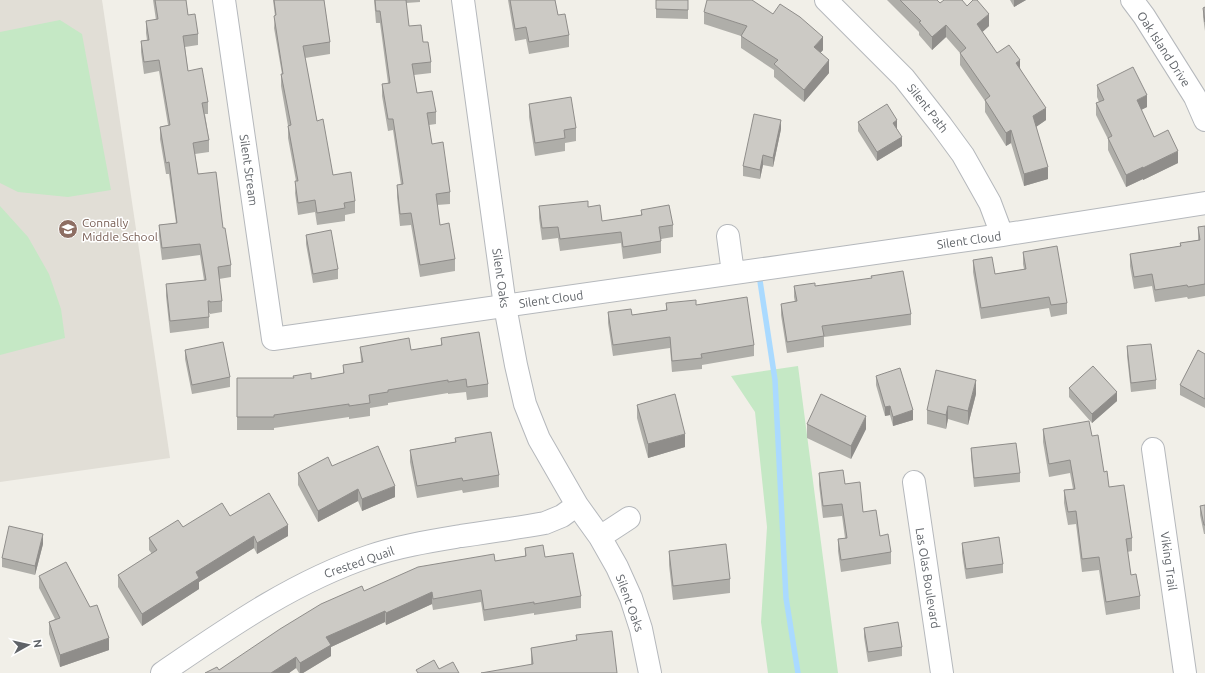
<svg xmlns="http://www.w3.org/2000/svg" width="1205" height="673" viewBox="0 0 1205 673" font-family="Ubuntu,sans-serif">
  <rect width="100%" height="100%" fill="#f1efe8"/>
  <path fill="#e1ded6" d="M0,0H102L170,458L0,482Z"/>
  <path fill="#c5e8c5" d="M60,20L82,34L111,190L68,197L18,192L0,183V32Z
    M0,206L28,237L49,274L61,309L65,338L0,355Z
    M798,366L838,673H768L761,622L767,527L755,412L731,376Z"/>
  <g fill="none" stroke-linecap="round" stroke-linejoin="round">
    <path stroke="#aadaff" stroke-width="5.5" d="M760,281L775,380L786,598L798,673"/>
    <defs>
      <path id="minor" d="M224,0L273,339L1002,235L1205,203
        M463,0L505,306L516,365L525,404L539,439L577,505L600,537L617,567L631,598L641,629L650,673
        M826,0L904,78L941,125L963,155L990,203L1002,235
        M1132,0L1144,16L1195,97L1205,120
        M728,236L733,273
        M1153,449L1185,673
        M914,482L942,673
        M600,537L629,518
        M162,673C228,628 293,582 370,556C399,546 431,541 461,536C489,532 517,528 545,523L562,516L577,505"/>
    </defs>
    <use href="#minor" stroke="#b5b8bc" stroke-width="24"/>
    <use href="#minor" stroke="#fff" stroke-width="22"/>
  </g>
  <path fill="#afaea9" d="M153,0H186L188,15L198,34V45L185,47L188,71L208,102V114H205L209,140V152L195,154L198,174L223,228L231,265V277L219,279L222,301V312L210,314V313H209V328L170,333L166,296V284L204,280L200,255L162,260L159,236V225L176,223L169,174H166L160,139V127L168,125L159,71L144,74L141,52V41L147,40L146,33V21L156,20Z
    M273,0H324L330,42V54L305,58L317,121L333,175L355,201V213L345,215V221L317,225L315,212L298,215L295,193L296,181L288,138V126L281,86V74H282L274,28L275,16Z
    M374,0H420V2L406,3L409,26L423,42L431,62V73L414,75L417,93L436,112V124L429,125L432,144L450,192V204L437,205L440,225L455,259V271L420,277L411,225L400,226L397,197V185H401L393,130L388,131L382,96V84L388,83L380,23H376Z
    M508,0H555L558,15L569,35V47L529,54L526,39L515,41Z
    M656,0H688V19L656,18Z
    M887,0H937L940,3L967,6L989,26L982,32L997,53L1020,68L1046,120L1036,127L1048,179L1024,186L1011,143L1006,146L985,112V101L960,65V53L946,37L932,50L919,35V32Z
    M1010,0H1026L1014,7Z
    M1205,7V31L1203,17V8Z
    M704,12L823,50L820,53L829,73L804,102L774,77V70L741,48V36L704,24Z
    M1097,85L1147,107L1141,110L1154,137L1178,163L1143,180V179L1126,187L1108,150V139L1096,115V103L1099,102L1097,97Z
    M529,104L576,128V141L565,143V151L535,156L529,117Z
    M858,122L897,129L902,146L877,161L858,131Z
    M781,129L773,167L763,165L760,179L743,176V166Z
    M539,206L588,207L602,221L641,215V210L673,225V237L661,239V253L623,259L621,243L560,251L558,238L542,240L539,218Z
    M1205,226V296L1188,299L1187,297L1155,302L1152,286L1134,289L1130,266V254L1180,246V243L1198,240V227Z
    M306,235L338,269V279L313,283L306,244Z
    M1023,252L1067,303V314L1051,317L1049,308L981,319L973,272V260L995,274L1024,269L1023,264Z
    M794,286H815L911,314V325L824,337V347L787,353L781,315V304L795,302L794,297Z
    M666,303L696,305L754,345V356L702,365V369L672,372L670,348L613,356L608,323V312L632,315L666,310Z
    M441,338L488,384V397L467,400L466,392L448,394V393L388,403V405L370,408V416L349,419V417L274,428V430H237V378L311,379L343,374V365L361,362L360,347L411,350L441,345Z
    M1127,346L1156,380V389L1131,392L1127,356Z
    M185,350L230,377V387L192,394L185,359Z
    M1205,354V408L1180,395V385Z
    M876,376L913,420L893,426L890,415L885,416L876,385Z
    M1069,388L1117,401L1092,423L1069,397Z
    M976,394L968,425L948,419L946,429L927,424V410Z
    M637,405L685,447L648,458L637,418Z
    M807,424L866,429L851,459L807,438Z
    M1043,429L1092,436L1109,487L1132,538V551L1127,552L1131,575L1140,596V609L1106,615L1099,570L1082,572L1076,524L1068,525L1064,503V490L1073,489L1070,473L1049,477L1043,442Z
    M455,438L499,475V487L463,493L462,490L417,498L410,462V450L455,442Z
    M971,448L1020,473V482L974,487L971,457Z
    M332,466L395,497L362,511L358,501L318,522L298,485V473Z
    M819,473L845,484L863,512L891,552V564L841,572L838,551V539L845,538L842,516L823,518L819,485Z
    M1205,505V534H1204L1200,515V506Z
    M230,516L288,536L257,554L254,548L199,582V589L142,626L118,587V575L152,554L149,550V538L183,527Z
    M962,543L1003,564V573L966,579L962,553Z
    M43,544L35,575L2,567V558Z
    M525,548L545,557L581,596V608L534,615V613L484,621L481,602L433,610L432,604L386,625L385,622L331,647V656L303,673H299L296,668L289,673H205L219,670L364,591L495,561L525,556Z
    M669,551L730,579V593L673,600L669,565Z
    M39,576L90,607L109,650L60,667L49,634V622L55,619L39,588Z
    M864,628L902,647V656L868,662L864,637Z
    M576,635L617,673L531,664V648L576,641Z"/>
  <path fill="#8f8d8a" d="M1014,0H1026L1014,7Z
    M989,14V26L977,37V24Z
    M946,25V37L932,50V37Z
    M823,37V50L814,60V47Z
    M829,60V73L804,102V90Z
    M1020,60V73L1016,63Z
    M1147,95V107L1137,112V100Z
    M1046,108V120L1033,129V116Z
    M781,120V129L773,167V158Z
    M897,120V129L893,132V123Z
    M1011,130V143L1006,146V133Z
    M902,137V146L877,161V152Z
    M1178,151V163L1143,180V168Z
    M763,155V165L760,179V170Z
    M1048,167V179L1024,186V174Z
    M1143,167V179L1126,187V175Z
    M976,380V394L968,425V411Z
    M1117,392V401L1092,423V414Z
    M890,406V415L885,416V407Z
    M948,406V419L946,429V415Z
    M913,410V420L893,426V417Z
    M866,416V429L851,459V446Z
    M685,434V447L648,458V444Z
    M395,486V497L362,511V499Z
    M358,489V501L318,522V511Z
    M288,525V536L257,554V543Z
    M43,534V544L35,575V566Z
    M254,536V548L199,582V589L142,626V614L196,572Z
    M432,592V604L386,625V613Z
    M385,611V622L331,647V656L303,673H300V663L326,637Z
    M109,638V650L60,667V655Z
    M296,657V668L289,673H271Z"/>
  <path fill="#cccac5" stroke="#8f8d8a" d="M155,0H186L188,15L195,14L198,34L183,36L188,71L202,68L208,102L202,103L209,140L193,143L198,174L216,172L223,228H225L231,265L218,267L222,301L210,302V301H208L209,317L170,321L166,284L206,280L200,244L162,248L159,225L177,223L169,162L166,163L160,127L170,125L159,60L144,62L141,41L149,40L146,21L158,19Z
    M274,0H324L330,42L303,46L317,121L323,119L333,175L351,172L355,201L344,203L345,208L317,213L315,200L298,203L295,181H298L288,126L291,125L281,74H283L274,16L276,15Z
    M375,0H406L409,26L421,25L423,42H428L431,62L412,64L417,93L432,91L436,112L427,113L432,144L443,142L450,192L436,194L440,225L449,223L455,259L420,265L411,213L400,214L397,185L403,184L393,119H388L382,84L390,83L380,11H376Z
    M510,0H555L558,15L565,14L569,35L529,42L526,27L515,29Z
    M656,0H688V10L656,9Z
    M707,0H752L773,14L780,4L800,17L823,37L814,47L829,60L804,90L774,64L778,60L741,36L747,26L704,12Z
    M900,0H937L940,3L944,0H962L967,6L973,0H977L989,14L977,24L997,53L1009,45L1020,60L1016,63L1046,108L1033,116L1048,167L1024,174L1011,130L1006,133L985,100L990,96L960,53L966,48L946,25L932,37L919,22L921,21Z
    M1205,7V22L1203,8Z
    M1133,67L1147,95L1137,100L1154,137L1168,130L1178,151L1143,168V167L1126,175L1108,138L1112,136L1096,103L1104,100L1097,85Z
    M571,97L576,128L564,130L565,138L535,143L529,104Z
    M887,104L897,120L893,123L902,137L877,152L858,122Z
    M754,114L781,120L773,158L763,155L760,170L743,166Z
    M588,201V207L600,205L602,221L642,215L641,210L669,205L673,225L659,227L661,241L623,247L621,232L560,239L558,227L542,228L539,206Z
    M1205,226V284L1188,287L1187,285L1155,290L1152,274L1134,277L1130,254L1181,246L1180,243L1200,240L1198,227Z
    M331,230L338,269L313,274L306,235Z
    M1057,246L1067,303L1051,305L1049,297L981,308L973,260L992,257L995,274L1026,269L1023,252Z
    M903,271L911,314L822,326L824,336L787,342L781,304L797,301L794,286L815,283V286L872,278L871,276Z
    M747,297L754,345L701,354L702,358L672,361L670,337L613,345L608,312L631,309L632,315L667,310L666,303L696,300V305Z
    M479,332L488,384L467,387L466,379L448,382V380L388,390V392L369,395L370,403L349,406V404L274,415V417H237V378H294L293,376L311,373V379L344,373L343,365L363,362L360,347L409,338L411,350L442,345L441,338Z
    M223,342L230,377L192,385L185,350Z
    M1151,344L1156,380L1131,383L1127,346Z
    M1198,350L1205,354V399L1180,385Z
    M1093,366L1117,392L1092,414L1069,388Z
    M900,368L913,410L893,417L890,406L885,407L876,376Z
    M936,370L976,380L968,411L948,406L946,415L927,410Z
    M675,394L685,434L648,444L637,405Z
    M821,394L866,416L851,446L807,424Z
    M1089,421L1092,436L1098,435L1104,472L1107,471L1109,487L1124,485L1132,538L1126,539L1131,575L1136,574L1140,596L1106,602L1099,557L1082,559L1076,511L1068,512L1064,490L1075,489L1070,460L1049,464L1043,429Z
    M491,432L499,475L463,481L462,478L417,486L410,450L456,442L455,438Z
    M1016,443L1020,473L974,478L971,448Z
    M378,446L395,486L362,499L358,489L318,511L298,473L328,457L332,466Z
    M843,470L845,484L860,482L863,512L876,510L880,536L888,534L891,552L841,560L838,539L847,538L842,504L823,506L819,473Z
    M269,493L288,525L257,543L254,536L196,572L199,578L142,614L118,575L157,550L149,538L178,520L183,527L222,503L230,516Z
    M1205,505V525H1204L1200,506Z
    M9,526L43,534L35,566L2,558Z
    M999,537L1003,564L966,569L962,543Z
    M726,544L730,579L673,586L669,551Z
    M543,545L545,557L573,553L581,596L534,604V602L484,610L481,590L433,599L432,592L386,613L385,611L326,637L331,645L300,663L296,657L271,673H205L217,667L219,670L280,629L321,604L362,586L364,591L418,567L494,554L495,561L526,556L525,548Z
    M66,562L90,607L97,605L109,638L60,655L49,622L60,618L39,576Z
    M898,622L902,647L868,652L864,628Z
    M612,631L617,673H481L533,664L531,648L577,640L576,635Z
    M434,660L439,669L453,662L459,673H418L416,670Z"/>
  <defs>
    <symbol id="school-disc" viewBox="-11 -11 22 22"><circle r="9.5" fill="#8d6e63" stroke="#fff"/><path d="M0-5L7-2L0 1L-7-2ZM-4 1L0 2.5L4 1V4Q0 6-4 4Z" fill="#fff"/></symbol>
  </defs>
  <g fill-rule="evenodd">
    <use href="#school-disc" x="57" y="218" width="22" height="22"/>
  </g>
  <g text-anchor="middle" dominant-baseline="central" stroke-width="3" stroke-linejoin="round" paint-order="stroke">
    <g font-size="12" fill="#5f6368" stroke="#fff">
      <text transform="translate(1164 49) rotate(57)">Oak Island Drive</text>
      <text transform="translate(928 108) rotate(52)">Silent Path</text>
      <text transform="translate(249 170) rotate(82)">Silent Stream</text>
      <text transform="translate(969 240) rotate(-8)">Silent Cloud</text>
      <text transform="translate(501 278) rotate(82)">Silent Oaks</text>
      <text transform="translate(551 299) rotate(-8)">Silent Cloud</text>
      <text transform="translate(1169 561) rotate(82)">Viking Trail</text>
      <text transform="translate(359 562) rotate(-19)">Crested Quail</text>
      <text transform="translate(928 578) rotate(81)">Las Olas Boulevard</text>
      <text transform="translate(630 603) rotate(70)">Silent Oaks</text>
    </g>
    <g font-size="12" fill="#785e54" stroke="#fff" text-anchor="start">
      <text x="82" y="222">Connally<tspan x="82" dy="14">Middle School</tspan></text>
    </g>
  </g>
  <g transform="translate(28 645) rotate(82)" stroke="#ffffff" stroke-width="3" paint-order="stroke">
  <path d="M0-3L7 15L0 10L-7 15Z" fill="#5f6368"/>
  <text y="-6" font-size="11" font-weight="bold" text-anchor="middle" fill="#5f6368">N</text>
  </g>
</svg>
